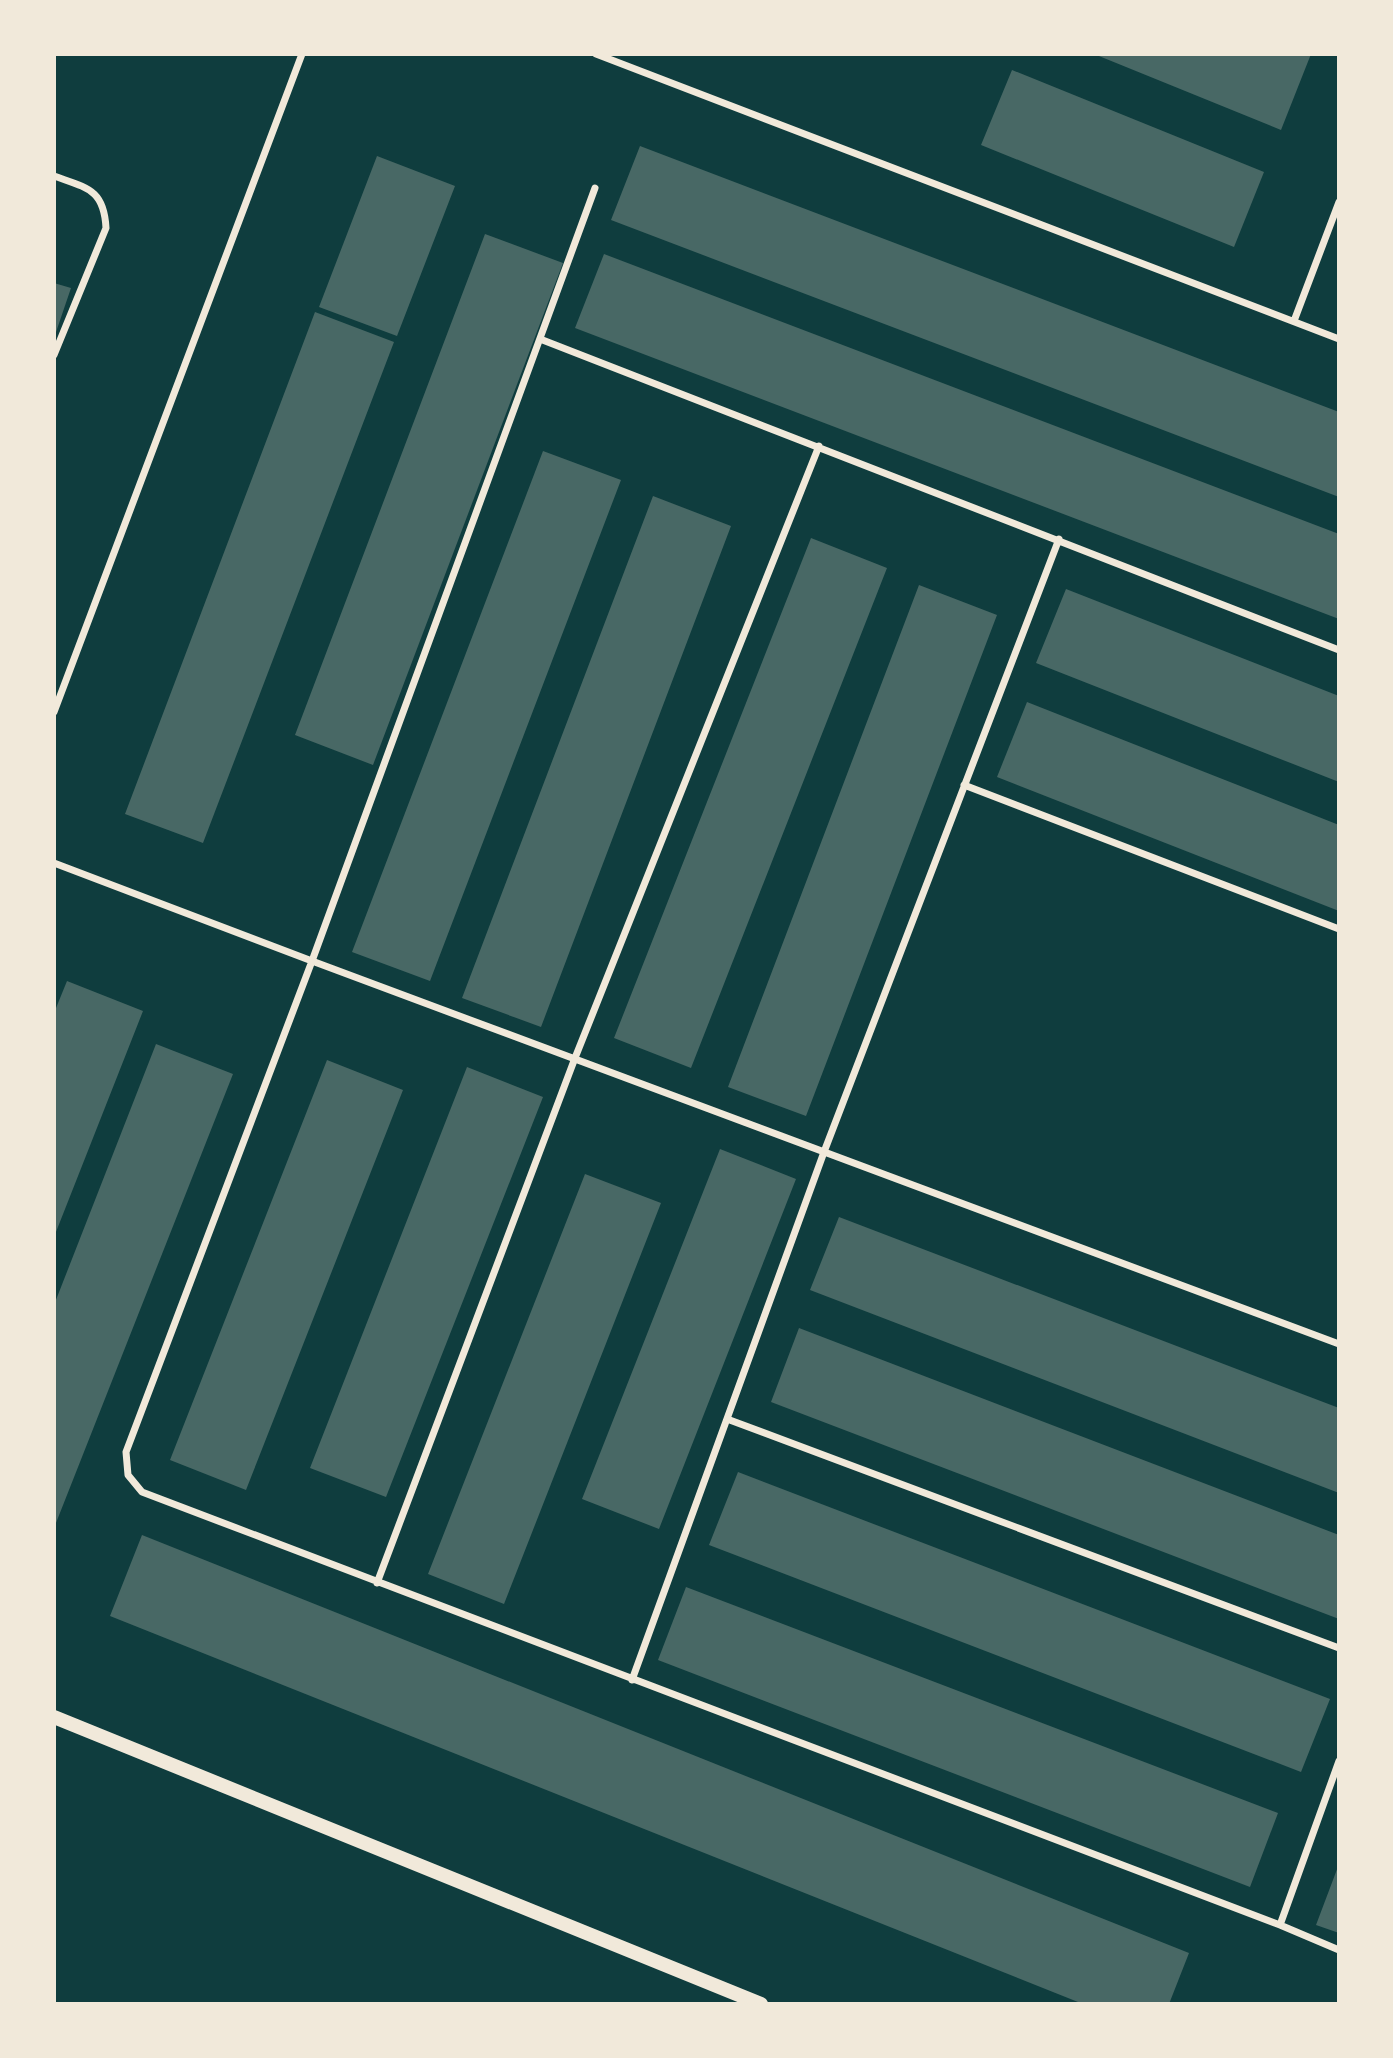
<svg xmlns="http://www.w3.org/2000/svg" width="1393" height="2058" viewBox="0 0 1393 2058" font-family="Signika,sans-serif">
  <rect width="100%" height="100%" fill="#0f3d3e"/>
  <path fill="#486865" d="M1094,54H1311L1281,130Z
    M1012,70L1264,172L1234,247L981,145Z
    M640,146L1339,412V497L611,220Z
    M377,156L455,186L397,336L319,307Z
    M485,234L563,263L373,765L295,735Z
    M604,254L1339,534V619L575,328Z
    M54,283L71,288L54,338Z
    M315,312L394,342L203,843L125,814Z
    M543,451L621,480L430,981L352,952Z
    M653,496L731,526L541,1027L462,998Z
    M811,538L887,568L691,1068L614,1038Z
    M919,585L997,615L806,1116L728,1087Z
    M1066,589L1339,696V782L1036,663Z
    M1027,702L1339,825V911L997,777Z
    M67,981L143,1011L54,1237V1013Z
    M156,1044L233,1074L54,1528V1305Z
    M327,1060L403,1090L246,1490L170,1460Z
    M467,1067L543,1097L386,1497L310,1468Z
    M720,1149L796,1179L659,1529L582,1499Z
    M585,1174L661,1203L504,1604L428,1574Z
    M839,1217L1339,1408V1493L810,1290Z
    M799,1328L1339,1535V1619L771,1402Z
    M738,1472L1330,1699L1301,1772L709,1545Z
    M142,1535L1189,1953L1169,2004H1083L110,1616Z
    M686,1587L1278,1813L1250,1887L658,1660Z
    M1339,1864V1933L1316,1925Z"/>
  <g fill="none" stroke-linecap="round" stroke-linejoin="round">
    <path stroke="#f1e9da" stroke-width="7" d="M596,54L1339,339
      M54,176C87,188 104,189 106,228L54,355
      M595,188L312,961L1339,1344
      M1294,321L1339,202
      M540,339L1339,650
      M54,712L302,54
      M964,785L1339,929
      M54,863L312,961L126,1452L128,1475L142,1492L1280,1925L1339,1761
      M727,1419L1339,1648
      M377,1583L575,1058L819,446
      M632,1680L824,1152L1059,539
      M1280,1925L1339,1950"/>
    <path stroke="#f1e9da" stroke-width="14" d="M54,1717L761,2004"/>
  </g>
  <rect width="1393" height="2058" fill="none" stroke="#f1e9da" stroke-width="112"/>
</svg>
